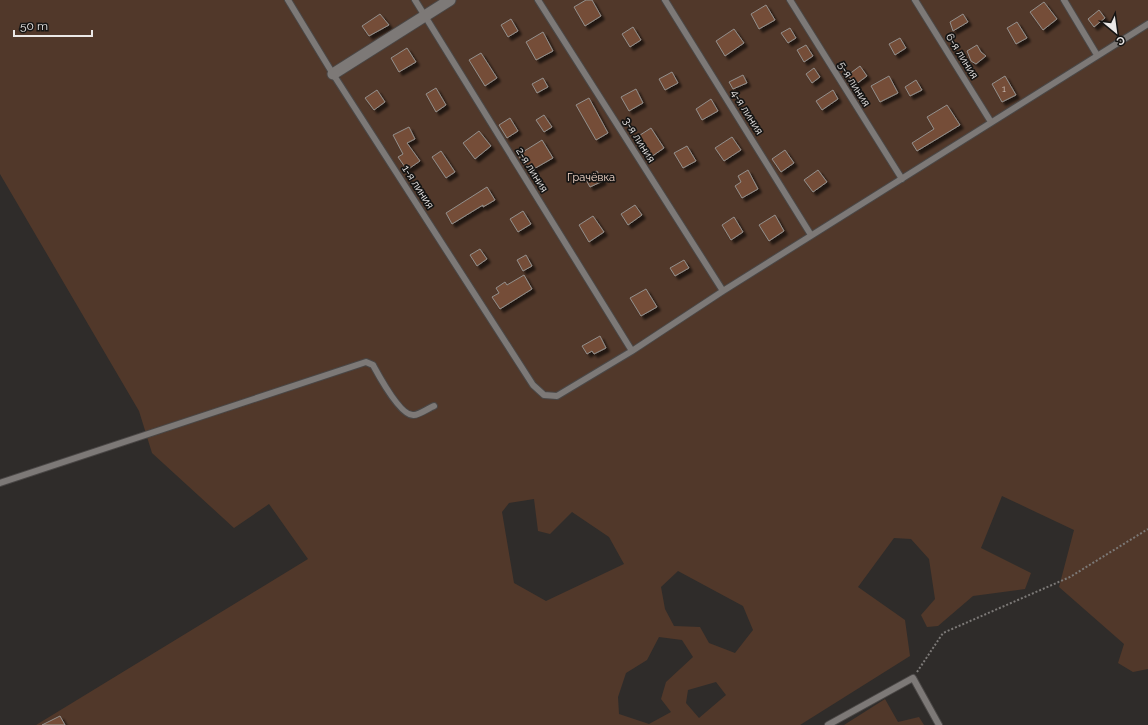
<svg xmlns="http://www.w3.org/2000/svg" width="1148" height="725" viewBox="0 0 1148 725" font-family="Raleway,sans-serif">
  <defs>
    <filter id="shadow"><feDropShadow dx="3.5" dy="3.5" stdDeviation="1" flood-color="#0009"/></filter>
  </defs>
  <rect width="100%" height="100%" fill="#2f2c2a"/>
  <path fill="#51382a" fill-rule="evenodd" d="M0,0H1148V669L1133,672L1118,663L1124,644L1059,587L1074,530L1002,496L981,548L1031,573L1025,589L973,596L938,626L927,627L921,615L935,599L929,559L911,539L894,538L858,587L905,620L910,656L800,725H36L308,559L269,504L234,528L152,453L139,411L0,174ZM534,499L538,531L550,534L572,512L609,537L624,564L546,601L514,583L502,512L509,503ZM678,571L743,606L753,630L735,653L709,643L700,627L674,626L665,609L661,587ZM659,637L682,640L693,657L666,682L661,699L671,712L649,724L619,714L618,697L626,673L647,660ZM716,682L726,695L699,718L686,703L688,690Z
    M885,699L898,722L919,717L924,725H844Z"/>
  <path fill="#744e38" stroke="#94908d" filter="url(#shadow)" d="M586,0H592L601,16L585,26L574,7Z
    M1044,2L1057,19L1043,30L1030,12Z
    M766,5L775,20L759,29L751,14Z
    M1099,10L1105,18L1094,27L1088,19Z
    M380,14L389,25L369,36L362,26Z
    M963,14L968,22L953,31L950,22Z
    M511,19L518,31L508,37L501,25Z
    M1017,22L1027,38L1016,44L1007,28Z
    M633,27L641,40L630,47L622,34Z
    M790,28L796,38L788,43L781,33Z
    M734,29L744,43L725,56L716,41Z
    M543,32L553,51L536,60L526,42Z
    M900,38L906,48L895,55L889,44Z
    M806,45L813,56L804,62L797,50Z
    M977,45L981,52L986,56L976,64L971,61L967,51Z
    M407,48L416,62L399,72L391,58Z
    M481,53L497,78L485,86L469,60Z
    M860,66L867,76L855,85L848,75Z
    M814,68L820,77L812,83L806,74Z
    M672,72L678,83L665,90L659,79Z
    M743,75L747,83L733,89L729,82Z
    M889,76L898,93L880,102L871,86Z
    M1005,76L1016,95L1002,102L992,84Z
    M543,78L548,87L537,93L532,84Z
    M916,80L922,90L910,96L905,87Z
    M436,88L446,105L436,112L426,94Z
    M636,89L643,103L629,111L621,97Z
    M377,90L385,102L374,110L365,98Z
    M833,90L838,99L822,110L816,101Z
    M589,98L608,133L596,140L576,105Z
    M711,99L718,111L702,120L696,109Z
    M947,105L960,125L917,151L912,143L934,129L927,117Z
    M544,115L552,127L544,132L536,120Z
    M510,118L518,131L507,138L499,125Z
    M409,127L415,139L407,143L420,161L407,170L398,157L403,154L393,135Z
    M651,128L664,148L651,157L637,137Z
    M479,131L491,146L475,159L463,143Z
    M732,137L741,150L724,161L715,148Z
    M542,140L553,158L532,170L524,164L518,155Z
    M687,146L696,161L683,168L674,153Z
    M785,150L794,163L781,172L772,159Z
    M441,151L455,172L446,178L432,157Z
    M748,170L758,189L742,198L735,186L741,182L738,176Z
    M818,170L827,182L813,192L804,180Z
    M597,171L603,181L590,187L585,178Z
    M487,187L495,200L483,207V205L452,224L446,213Z
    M635,205L642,215L628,225L621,214Z
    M523,211L531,224L518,232L510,219Z
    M775,215L784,231L769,241L759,225Z
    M593,216L604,232L589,242L579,225Z
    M734,217L743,232L731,240L722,225Z
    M480,249L487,259L477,266L470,255Z
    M526,255L532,266L523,271L517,260Z
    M684,260L689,268L675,276L670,268Z
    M524,275L532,289L500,309L492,297L499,293L496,288L505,282L507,285Z
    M646,289L657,307L641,316L630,298Z
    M600,336L606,348L594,354L592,351L587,354L582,346Z
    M60,716L65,725H42Z"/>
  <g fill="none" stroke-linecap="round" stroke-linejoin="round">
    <defs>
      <path id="service" d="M288,0L333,74L533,385L544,395L557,396L632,351L723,291L1148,24
        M415,0L632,351
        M538,0L723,291
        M665,0L811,235
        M790,0L902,179
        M915,0L991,122
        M1064,0L1097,55
        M0,483L366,362L373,365C379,376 401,417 414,415C419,415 429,408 434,406
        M828,725L913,678L939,725"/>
      <path id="minor" d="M333,74L450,0"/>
    </defs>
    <use href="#service" stroke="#4a4746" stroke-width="8"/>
    <use href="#minor" stroke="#4a4746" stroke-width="13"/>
    <path stroke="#7c7977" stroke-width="2" stroke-dasharray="2 2" stroke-linecap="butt" d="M917,672L943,633L1070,577L1148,529"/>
    <use href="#service" stroke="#7d7977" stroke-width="6"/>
    <use href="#minor" stroke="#7d7977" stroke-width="11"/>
  </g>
  <g text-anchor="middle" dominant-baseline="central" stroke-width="3.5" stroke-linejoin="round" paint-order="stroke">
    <g font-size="9" fill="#cdc2bb">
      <text x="1004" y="89">1</text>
    </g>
    <g font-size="11" fill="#ebe8e7" stroke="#161514">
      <text transform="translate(962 56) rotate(58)">6-я линия</text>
      <text transform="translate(854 84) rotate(58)">5-я линия</text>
      <text transform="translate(747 112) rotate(58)">4-я линия</text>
      <text transform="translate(639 140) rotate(58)">3-я линия</text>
      <text transform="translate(532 170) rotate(58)">2-я линия</text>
      <text transform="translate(418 187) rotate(57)">1-я линия</text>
    </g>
    <g font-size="11" fill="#f6dacc" stroke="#161514">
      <text x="591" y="177">Грачёвка</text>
    </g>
  </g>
  <g transform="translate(1116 32) rotate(151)" stroke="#161514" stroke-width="3" paint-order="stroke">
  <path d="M0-3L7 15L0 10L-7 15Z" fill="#ebe8e7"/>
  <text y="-6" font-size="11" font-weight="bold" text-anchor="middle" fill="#ebe8e7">С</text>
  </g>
  <path d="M14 30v6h78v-6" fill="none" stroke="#ebe8e7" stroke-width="2"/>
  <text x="20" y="30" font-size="12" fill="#ebe8e7" stroke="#161514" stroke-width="3" paint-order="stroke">50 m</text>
</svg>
